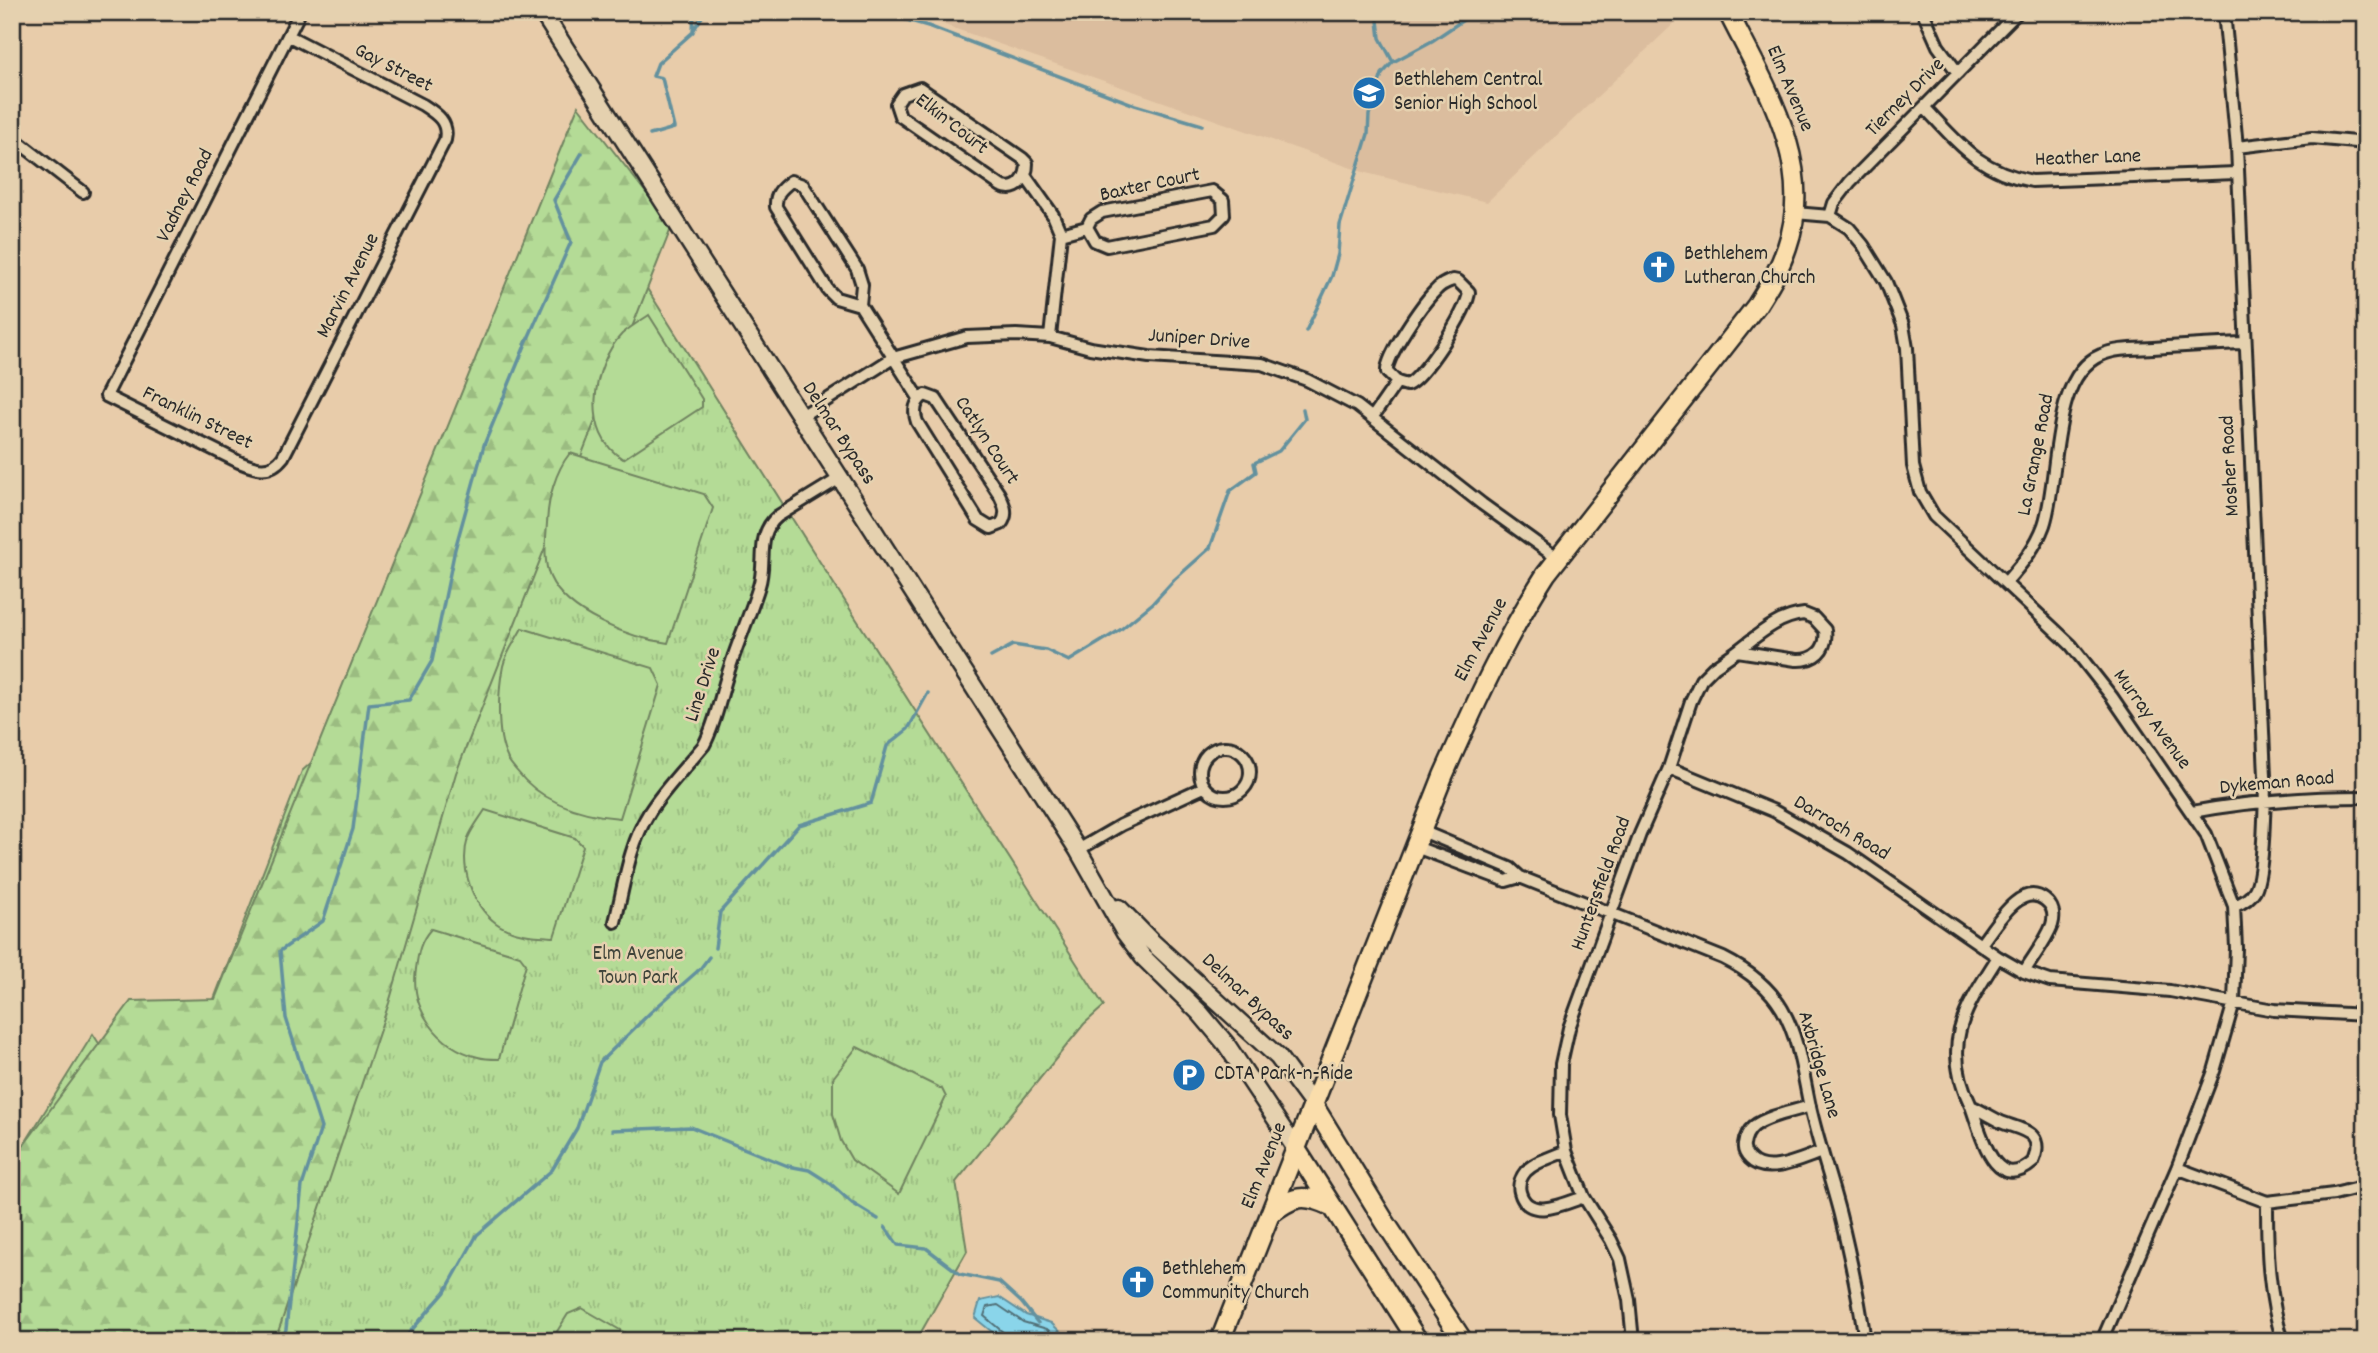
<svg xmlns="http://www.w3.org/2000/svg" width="2378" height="1353" viewBox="0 0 2378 1353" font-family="Dekko,sans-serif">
  <defs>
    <pattern id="grass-tufts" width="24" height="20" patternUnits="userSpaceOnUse" patternTransform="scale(1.75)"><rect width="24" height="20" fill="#b4db96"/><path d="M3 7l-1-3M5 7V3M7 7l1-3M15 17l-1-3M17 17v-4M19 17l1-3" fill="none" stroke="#9bbc81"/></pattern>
    <pattern id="forest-firs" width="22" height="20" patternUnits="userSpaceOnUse" patternTransform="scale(1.75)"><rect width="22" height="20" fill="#b4db96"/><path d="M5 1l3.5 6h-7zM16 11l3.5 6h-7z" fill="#9bbc81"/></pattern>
  </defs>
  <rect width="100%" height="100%" fill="#e8ccaa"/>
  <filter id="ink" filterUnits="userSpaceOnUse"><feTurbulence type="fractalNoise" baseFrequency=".0143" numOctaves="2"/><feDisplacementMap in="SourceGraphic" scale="14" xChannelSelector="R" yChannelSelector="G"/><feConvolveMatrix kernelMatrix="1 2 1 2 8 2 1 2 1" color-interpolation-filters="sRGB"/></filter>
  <g filter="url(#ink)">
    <path fill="#dbbd9e" d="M908,12H1686L1487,202L1366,173Z"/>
    <path fill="url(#grass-tufts)" stroke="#708360" stroke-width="2" d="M564,157L793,520L1104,1006L1084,1024L956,1182L967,1251L916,1341H12V1164L93,1034L160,1139L302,771L487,602Z"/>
    <path fill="url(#forest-firs)" stroke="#708360" stroke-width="2" d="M578,106L672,226L456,773L389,1003L275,1341H12V1161L131,1001L215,999Z"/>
    <path fill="#b4db96" stroke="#708360" stroke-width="2" d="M649,315L702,399V407L623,459C581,435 592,365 622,334C630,327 640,321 649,315Z
      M570,453L704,494L713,508L668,643C631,638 567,615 550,577C543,561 546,540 547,523C548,499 555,472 570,453Z
      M522,628L653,668L661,685L620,818C580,815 541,802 516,770C513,766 508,761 507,757C496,735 498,690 503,666C506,653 516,640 522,628Z
      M485,810L575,838L583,846L554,937C535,936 512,935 496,923C472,905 459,867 468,838C472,828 480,818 485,810Z
      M431,929L520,956L526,964L499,1059C492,1059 484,1059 478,1057C438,1047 410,1009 416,969C418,953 420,941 431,929Z
      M857,1047L942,1089L946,1097L899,1194L852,1160L841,1141L833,1114V1078Z
      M582,1308L639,1341H551L568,1314Z"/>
    <path fill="#8ad5ea" stroke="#64919e" stroke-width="2" d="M999,1297L1026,1315L1051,1323L1070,1341L1002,1340L975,1318L980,1301Z"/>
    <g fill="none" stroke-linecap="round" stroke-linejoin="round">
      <path stroke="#516f77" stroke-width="2" d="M1006,1341L1004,1333L984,1316L987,1307L998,1305L1023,1322L1047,1329L1060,1341"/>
      <path stroke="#64919e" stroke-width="3.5" d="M879,12L928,26L1135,105L1202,125
        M1377,12L1380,38L1393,62
        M693,31L705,12
        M650,135L674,128L662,78L653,76L658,63L693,32L694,12
        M1306,331L1332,276L1338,254L1340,225L1368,134L1369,115L1382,74L1393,62L1432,41L1475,12
        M991,657L1013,645L1046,650L1069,661L1120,630L1153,603L1174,580L1210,548L1230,491L1256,472L1254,463L1279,451L1305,419L1303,409
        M715,948L720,912L799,825L871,803L887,746L908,729L928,693
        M612,1130L691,1127L788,1166L809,1170L831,1184L852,1203L878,1219
        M885,1227L898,1245L926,1248L960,1274L999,1282L1021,1302L1038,1323
        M282,1341L286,1329L302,1186L321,1128L286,1018L280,951L323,921L353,829L369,704L409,700L432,661L455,549L484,445L526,343L571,242L554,200L582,153
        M402,1341L445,1292L477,1235L552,1170L577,1128L600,1062L651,1012L700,969L709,957"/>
      <defs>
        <path id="street" d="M1923,12L1938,46L1958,73
          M2224,12L2237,147L2265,776C2265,797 2264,874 2255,890C2250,899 2243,903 2234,906
          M289,36L423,105C437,114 449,122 445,140L283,457C270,474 256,469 239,462L106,396L300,12
          M920,88L1022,158L1027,163C1027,178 1018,193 1001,186L900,116L896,104L903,94Z
          M12,89V90
          M1925,108C1960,145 1979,171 2032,181L2236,173
          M12,137L83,192
          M2237,147L2312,138L2366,143
          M1026,177L1053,215L1061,234L1050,337
          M791,181L803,185L857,269L862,285L860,305L836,298L828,290L776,207C775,194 781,189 791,181Z
          M1212,191L1223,200L1224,215L1214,225L1107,246L1095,241L1087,227L1091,219L1102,212Z
          M1795,213L1830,216L1849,228L1863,245L1886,282L1903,325L1907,348L1913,466L1920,492L1934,516L2071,645L2112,697L2206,834L2234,906L2236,948L2234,1002L2214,1071L2177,1168L2102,1341
          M1830,216L1834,203L1850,182L2018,12
          M1061,234L1087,227
          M1453,280L1458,281L1469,292C1468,310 1423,379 1407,385L1397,382L1387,372C1385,357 1423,303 1435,291C1440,285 1446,282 1453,280Z
          M860,305L919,398
          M925,395L936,399L940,405L999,494C1004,504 1009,514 1001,524L991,528L978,520L917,422C913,411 915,401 925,395Z
          M800,417L893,358L967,337L1016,335L1050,337L1090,348L1149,357L1262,364L1307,380L1357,406L1482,504L1557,558
          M1372,418L1397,382
          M2006,582C2021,565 2036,547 2044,525C2060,478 2050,376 2101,355C2116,348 2137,349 2153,348C2183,346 2214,344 2244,343
          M1804,614L1814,618L1825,630C1828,650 1814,661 1796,660L1737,651C1757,636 1778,616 1804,614Z
          M1200 772a25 25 0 1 1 50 0a25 25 0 1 1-50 0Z
          M1669,768L1774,811L1848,853L1998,957L2024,972L2050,981L2170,991L2274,1010L2366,1015
          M2192,812C2249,801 2308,797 2366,797
          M1422,831L1510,868L1520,877L1723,958C1747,970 1768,985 1782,1009C1799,1038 1803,1075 1810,1107C1818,1143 1831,1179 1840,1215C1850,1256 1859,1298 1865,1341
          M1416,847L1506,881L1520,877
          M1078,850L1121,825L1204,787
          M615,922C624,886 629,845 649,813C664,789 686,767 704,745C716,723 720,697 728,673C737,644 750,615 759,586C767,562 755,535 778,516L840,478
          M1981,944C1994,928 2020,880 2045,900C2053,906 2055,915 2052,925C2046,941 2033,957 2024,972
          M1810,1106C1792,1112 1770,1115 1754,1126C1748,1131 1745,1137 1744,1145C1743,1151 1746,1155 1750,1159C1767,1177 1803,1158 1822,1152
          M1971,1106C1981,1111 1991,1117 2001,1122C2021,1130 2046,1131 2033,1162C1994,1196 1981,1133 1971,1106Z
          M1971,1106C1940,1044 1965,1009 1998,957
          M1566,1151C1553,1157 1536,1161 1526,1171C1521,1177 1518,1185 1520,1192C1528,1222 1566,1203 1584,1197
          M2177,1168L2267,1202L2334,1194L2366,1186
          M2267,1202C2267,1249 2268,1295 2283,1341
          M1633,1341L1629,1300L1620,1259L1611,1240L1584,1197L1566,1151L1560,1115L1561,1064L1569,1028L1640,834L1669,768L1691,701L1701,680L1714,667L1737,651"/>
        <path id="secondary" d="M542,12L1078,850L1125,933L1143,957L1200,1013L1226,1044L1296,1149
          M1119,908L1151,941L1278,1057L1314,1106"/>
        <path id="primary" d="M1314,1106L1385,1222L1463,1341
          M1296,1149L1418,1341
          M1270,1214C1294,1196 1303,1193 1331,1206
          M1220,1341L1443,776C1474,706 1505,638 1546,574L1757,305C1769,286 1780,268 1787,247C1816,164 1764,84 1728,12"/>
      </defs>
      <use href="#street" stroke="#2b2b2b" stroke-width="16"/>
      <use href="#secondary" stroke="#2b2b2b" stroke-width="21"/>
      <use href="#primary" stroke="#2b2b2b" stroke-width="23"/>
      <use href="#street" stroke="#e5d1af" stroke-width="10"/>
      <use href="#secondary" stroke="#e5d1af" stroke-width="16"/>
      <use href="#primary" stroke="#faddab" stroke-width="18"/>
    </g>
  </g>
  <defs>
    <symbol id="school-disc" viewBox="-11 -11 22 22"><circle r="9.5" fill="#1f6fb2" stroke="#e5d1af"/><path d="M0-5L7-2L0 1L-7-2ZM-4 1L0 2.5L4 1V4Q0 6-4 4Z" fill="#fff"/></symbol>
    <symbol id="church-disc" viewBox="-11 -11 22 22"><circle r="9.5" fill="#1f6fb2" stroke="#e5d1af"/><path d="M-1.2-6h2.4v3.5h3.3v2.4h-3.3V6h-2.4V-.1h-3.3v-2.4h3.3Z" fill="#fff"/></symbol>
    <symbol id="parking-disc" viewBox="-11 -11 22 22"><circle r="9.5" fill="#1f6fb2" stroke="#e5d1af"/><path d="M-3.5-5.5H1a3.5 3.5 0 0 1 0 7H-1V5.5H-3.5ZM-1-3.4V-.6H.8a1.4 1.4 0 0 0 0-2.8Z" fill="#fff"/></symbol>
  </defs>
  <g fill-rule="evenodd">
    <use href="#school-disc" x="1350" y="74" width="38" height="38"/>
    <use href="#church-disc" x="1640" y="248" width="38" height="38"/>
    <use href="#parking-disc" x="1170" y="1056" width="38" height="38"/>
    <use href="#church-disc" x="1119" y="1263" width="38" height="38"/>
  </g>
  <g text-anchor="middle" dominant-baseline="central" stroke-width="5" stroke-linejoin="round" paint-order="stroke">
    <g font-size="21" fill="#2b2b2b" stroke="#e5d1af">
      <text transform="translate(393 69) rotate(27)">Gay Street</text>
      <text transform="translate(1789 89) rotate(67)">Elm Avenue</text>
      <text transform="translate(1906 98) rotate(-45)">Tierney Drive</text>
      <text transform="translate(951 125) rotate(38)">Elkin Court</text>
      <text transform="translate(2088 159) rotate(-2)">Heather Lane</text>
      <text transform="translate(1150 186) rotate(-12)">Baxter Court</text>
      <text transform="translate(186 196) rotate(-63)">Vadney Road</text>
      <text transform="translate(349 286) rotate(-63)">Marvin Avenue</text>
      <text transform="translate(1199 340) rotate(4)">Juniper Drive</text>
      <text transform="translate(197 419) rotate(26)">Franklin Street</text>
      <text transform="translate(838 434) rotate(57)">Delmar Bypass</text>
      <text transform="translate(986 441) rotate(57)">Catlyn Court</text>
      <text transform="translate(2037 455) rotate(-79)">La Grange Road</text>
      <text transform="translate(2231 466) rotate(-93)">Mosher Road</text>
      <text transform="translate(1482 640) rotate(-62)">Elm Avenue</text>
      <text transform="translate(704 685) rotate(-72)">Line Drive</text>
      <text transform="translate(2151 720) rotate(54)">Murray Avenue</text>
      <text transform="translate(2277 784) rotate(-5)">Dykeman Road</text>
      <text transform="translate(1841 829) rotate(31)">Darroch Road</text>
      <text transform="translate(1602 884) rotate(-70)">Huntersfield Road</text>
      <text transform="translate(1247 998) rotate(43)">Delmar Bypass</text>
      <text transform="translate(1818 1065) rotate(74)">Axbridge Lane</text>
      <text transform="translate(1265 1166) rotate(-68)">Elm Avenue</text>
    </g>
    <g font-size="21" fill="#2b2b2b" stroke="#e5d1af" text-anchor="start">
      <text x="1394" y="81">Bethlehem Central<tspan x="1394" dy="24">Senior High School</tspan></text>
      <text x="1684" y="255">Bethlehem<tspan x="1684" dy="24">Lutheran Church</tspan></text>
      <text x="1214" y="1075">CDTA Park-n-Ride</text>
      <text x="1162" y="1270">Bethlehem<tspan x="1162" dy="24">Community Church</tspan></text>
    </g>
    <g font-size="21" fill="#40453b" stroke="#e5d1af">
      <text x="638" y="955">Elm Avenue<tspan x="638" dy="24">Town Park</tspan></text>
    </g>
  </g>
  <rect width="2378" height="1353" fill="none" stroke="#e5d1af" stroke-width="42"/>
  <rect x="21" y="21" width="2336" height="1311" fill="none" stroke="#2b2b2b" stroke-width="2.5" filter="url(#ink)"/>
</svg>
